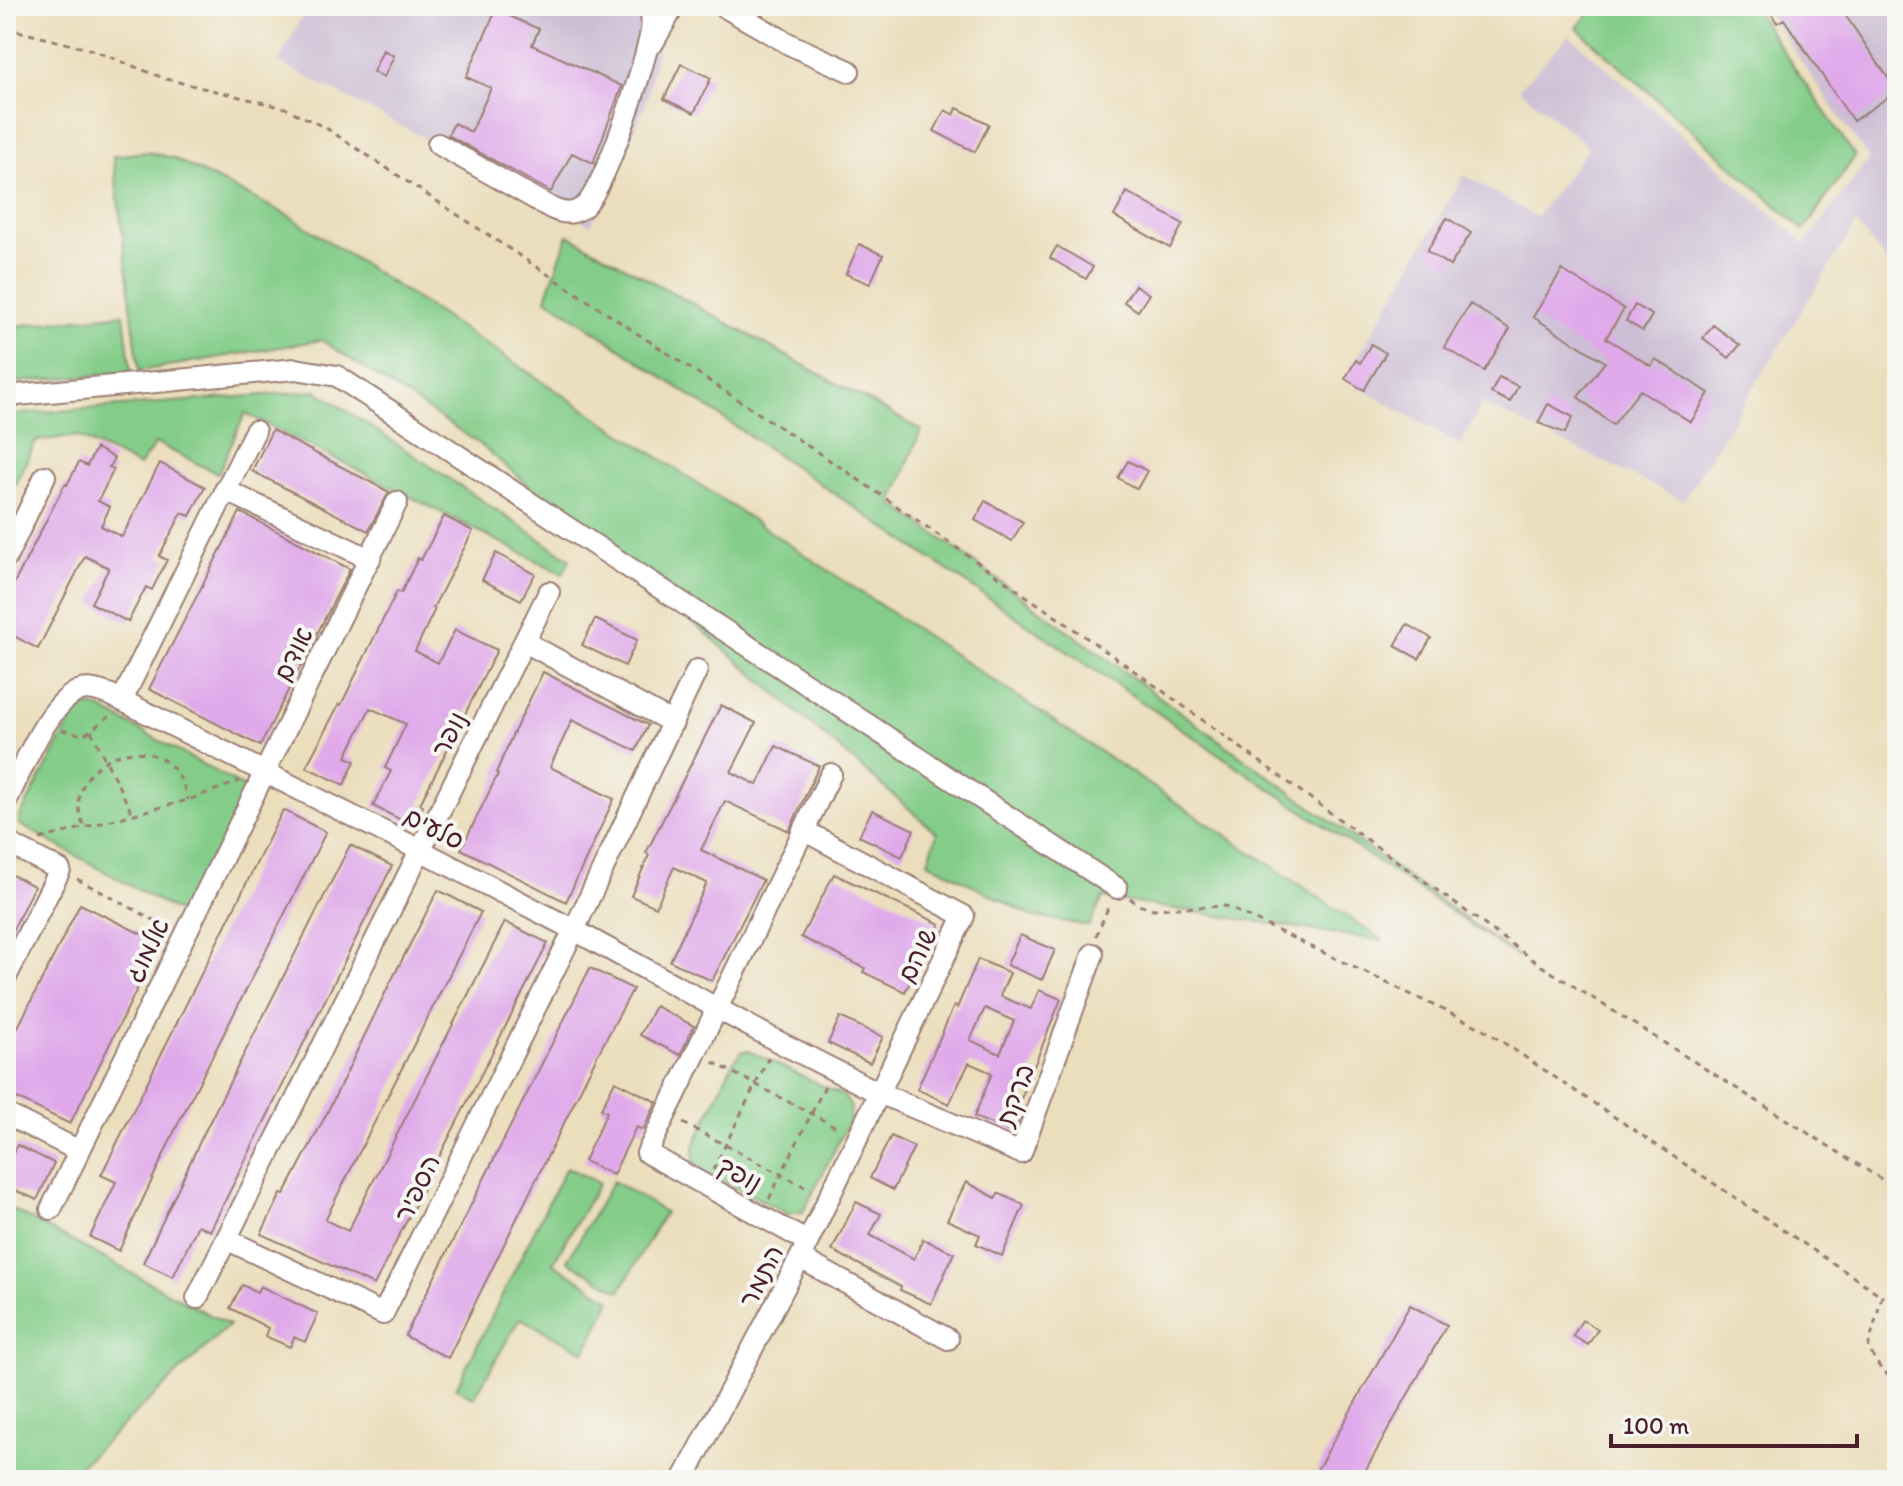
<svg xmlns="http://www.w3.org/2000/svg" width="1903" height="1486" viewBox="0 0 1903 1486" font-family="Itim,'Playpen Sans Hebrew',sans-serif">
  <rect width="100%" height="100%" fill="#f6f6f2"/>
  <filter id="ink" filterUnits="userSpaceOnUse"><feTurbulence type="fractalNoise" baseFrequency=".0125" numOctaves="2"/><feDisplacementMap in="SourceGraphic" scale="16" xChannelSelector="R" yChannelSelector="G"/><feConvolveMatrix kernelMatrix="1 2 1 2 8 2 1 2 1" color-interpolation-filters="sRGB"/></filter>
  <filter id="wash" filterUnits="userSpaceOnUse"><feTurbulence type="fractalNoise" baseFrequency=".006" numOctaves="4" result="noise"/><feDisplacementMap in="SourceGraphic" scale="32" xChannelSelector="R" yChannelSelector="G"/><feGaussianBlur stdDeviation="1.8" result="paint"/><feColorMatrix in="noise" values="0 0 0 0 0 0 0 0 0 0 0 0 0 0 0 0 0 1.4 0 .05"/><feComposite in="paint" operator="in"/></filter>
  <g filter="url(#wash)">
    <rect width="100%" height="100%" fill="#ebdebc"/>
    <path fill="#ccbed4" d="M307,6H666L645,106L591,225L279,62Z
      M1763,6H1897V274L1856,224L1683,500L1482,403L1460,445L1345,379L1464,175L1536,217L1589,147L1519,89L1569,35L1805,244L1869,159Z"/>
    <path fill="#84cd89" stroke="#67765a" stroke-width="2" d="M1594,6H1752L1855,156L1804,230L1577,28Z
      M147,152L173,158L288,215L667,463L1384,941L1103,898L1089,926L1032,916L928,862L937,833L714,640L477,442L321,340L139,371L113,156Z
      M568,235L921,430L892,503L1518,957L546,298Z
      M124,314L131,372L6,383V327Z
      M317,391L570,559L563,574L245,413L218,474L156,443L139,466L77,436L36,441L14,487L6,483V415Z
      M88,706L100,708L247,789L187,917L19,824V818L74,716Z
      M747,1050L844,1096L851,1107L849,1121L803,1212L788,1214L705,1172L694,1162V1146L732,1064L741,1052Z
      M566,1167L599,1183L553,1263L611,1300L585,1352L520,1318L474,1398L456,1388Z
      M613,1181L665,1212L620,1291L567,1261Z
      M6,1206L229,1325L65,1480H6Z"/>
    <g id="blocks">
      <path fill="#e0aaea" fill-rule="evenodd" d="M1767,6H1839L1897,91L1853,121L1784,19L1777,23Z
        M496,10L539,29L532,45L622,86L593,163L572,153L551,192L448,135L454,123L471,132L491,88L466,77Z
        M383,50L394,56L384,77L373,72Z
        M681,64L711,78L694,113L664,99Z
        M957,108L989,124L975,152L934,131L945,110L954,115Z
        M1127,192L1183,224L1170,248L1114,216Z
        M1447,218L1471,233L1450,266L1427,251Z
        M859,244L883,255L870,284L846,274Z
        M1057,246L1093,267L1086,279L1050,258Z
        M1562,270L1624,309L1606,338L1651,366L1655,359L1709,393L1691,422L1640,390L1613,425L1578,397L1605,362L1533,317Z
        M1135,285L1149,294L1138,311L1124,302Z
        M1470,304L1510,329L1484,371L1444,347Z
        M1635,305L1652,315L1643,331L1626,321Z
        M1713,325L1740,345L1729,358L1703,338Z
        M1371,344L1386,353L1364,390L1345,379L1356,360L1360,363Z
        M1499,377L1518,386L1510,402L1491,393Z
        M1548,404L1573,417L1565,433L1538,423Z
        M272,430L389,492L368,531L252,471Z
        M96,448L114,458L109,467L114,469L98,501L110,507L101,526L122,537L160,463L205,487L190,516L182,513L159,556L167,560L152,590L146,587L128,622L91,603L109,568L85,556L38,649L6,632V599L65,484L67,485L79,462L87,466Z
        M1128,461L1147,471L1137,489L1118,478Z
        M985,501L1023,522L1012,541L975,520Z
        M240,512L350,569L260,746L149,689Z
        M444,516L473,531L433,608L435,609L415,651L438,663L455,630L497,650L420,804L423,806L413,826L373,806L391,771L385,768L406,724L370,708L346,757L355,761L344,785L306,767L339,704L341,705L397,591L401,593L418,558L421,560Z
        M496,553L535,574L521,600L482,580Z
        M595,619L637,640L625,666L582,645Z
        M1407,624L1431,638L1419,659L1395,646Z
        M543,672L648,725L636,751L572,720L550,767L614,799L566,902L461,849L498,774L496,773L512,736Z
        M721,705L756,723L731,772L757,785L776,746L819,766L789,831L725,801L701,850L763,880L712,981L670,961L707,883L674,867L656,907L631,896L649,855L646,853Z
        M283,810L326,832L175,1130L119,1251L90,1237L116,1182L101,1175Z
        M872,810L914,830L902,857L859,836Z
        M350,845L392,866L210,1231L198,1225L173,1277L143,1263L203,1135Z
        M6,872L34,886L6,944Z
        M834,874L940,924L905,992L863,972L865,968L801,937Z
        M438,890L481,912L325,1220L348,1231L505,922L548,943L374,1285L261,1234L281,1194L284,1195L327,1113L388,987Z
        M80,904L160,943L70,1124L6,1093V1051Z
        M1020,935L1055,950L1042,980L1007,965Z
        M978,959L1010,973L1000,996L1031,1009L1039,990L1061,999L1018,1106L1023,1108L1014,1133L974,1117L992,1073L969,1063L949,1104L917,1089L954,1006L957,1008ZM985,1008L1014,1021L1000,1054L970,1040Z
        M590,968L633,989L598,1054L448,1358L405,1336Z
        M655,1006L694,1026L680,1055L640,1035Z
        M840,1017L883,1037L870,1063L828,1043Z
        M615,1081L657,1102L643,1130L636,1127L613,1175L584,1161L607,1112L601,1109Z
        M891,1136L914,1147L893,1190L870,1178Z
        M17,1145L54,1163L37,1200L6,1186V1168Z
        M966,1182L996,1198L998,1193L1024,1205L1002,1256L976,1244L980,1235L947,1220Z
        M856,1202L881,1214L870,1235L914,1259L923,1239L954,1253L931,1304L900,1290L901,1287L832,1250Z
        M242,1285L257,1292L260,1286L318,1314L305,1342L294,1337L290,1347L265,1336L268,1328L230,1308Z
        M1410,1305L1447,1325L1360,1480H1331L1316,1472Z
        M1582,1320L1598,1329L1588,1345L1573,1336Z"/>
    </g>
  </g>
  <g filter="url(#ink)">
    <use href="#blocks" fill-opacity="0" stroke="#9a7e74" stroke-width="2"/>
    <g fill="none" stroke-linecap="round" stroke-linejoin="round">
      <defs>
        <path id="minor" d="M723,6L791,45L849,71
          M653,43L674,6
          M438,144L553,209C563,213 572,215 582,208C604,195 646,60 651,31C652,23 651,14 652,6
          M6,396L296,369L337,376L1117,888
          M225,490L370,559
          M6,558L45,476
          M525,642L673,723
          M122,700L255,431
          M6,802C21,772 46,706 78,691C89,687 98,691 109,694L420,850L574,930L777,1041L879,1093L1021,1153L1093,954
          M6,842L60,870L6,977
          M6,1114L79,1151
          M51,1209L397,502
          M228,1240L383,1314L574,930L697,670
          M808,1242L647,1153L831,774
          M800,1258L948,1339
          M197,1298L549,592
          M683,1480L800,1258L964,916L803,830"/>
      </defs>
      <use href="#minor" stroke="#9a7e74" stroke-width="24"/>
      <path stroke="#9a7e74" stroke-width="3" stroke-dasharray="6 6" stroke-linecap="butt" d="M6,28L92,50L166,79L285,108L326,128L846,471L1146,679L1540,965L1897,1189
        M62,730L84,735L111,715
        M91,731L132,813
        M83,825C80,815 77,805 80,794C89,759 136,739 166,762C179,772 184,785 188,800
        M40,839L188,800L240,781
        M77,879L169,928
        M1130,898L1138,905L1153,909L1226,906L1483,1029L1882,1296L1868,1348L1881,1369L1897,1383
        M1096,936L1110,903
        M713,1062L840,1129
        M683,1123L811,1190
        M713,1170L770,1055
        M769,1199L826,1084"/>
      <use href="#minor" stroke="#fff" stroke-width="20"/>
    </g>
  </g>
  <g text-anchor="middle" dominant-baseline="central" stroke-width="8" stroke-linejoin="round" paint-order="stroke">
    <g font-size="26" fill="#4a1f2b" stroke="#f6f6f2">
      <text transform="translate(293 654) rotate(-64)">אודם</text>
      <text transform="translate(449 734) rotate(-63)">נופר</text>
      <text transform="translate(434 828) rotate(27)">סלעים</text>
      <text transform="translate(147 950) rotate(-64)">אלמוג</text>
      <text transform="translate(917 955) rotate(-64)">שוהם</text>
      <text transform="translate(1015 1095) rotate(-70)">ברקת</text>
      <text transform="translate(740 1174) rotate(29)">נופך</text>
      <text transform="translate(417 1188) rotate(-64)">הספיר</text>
      <text transform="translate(761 1276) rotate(-63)">התמר</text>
    </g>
  </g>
  <rect width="1903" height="1486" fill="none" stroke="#f6f6f2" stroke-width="32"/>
  <path d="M1611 1434v12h246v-12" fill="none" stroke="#4a1f2b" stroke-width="4"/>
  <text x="1623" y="1434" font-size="24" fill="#4a1f2b" stroke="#f6f6f2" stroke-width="6" paint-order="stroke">100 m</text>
</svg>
